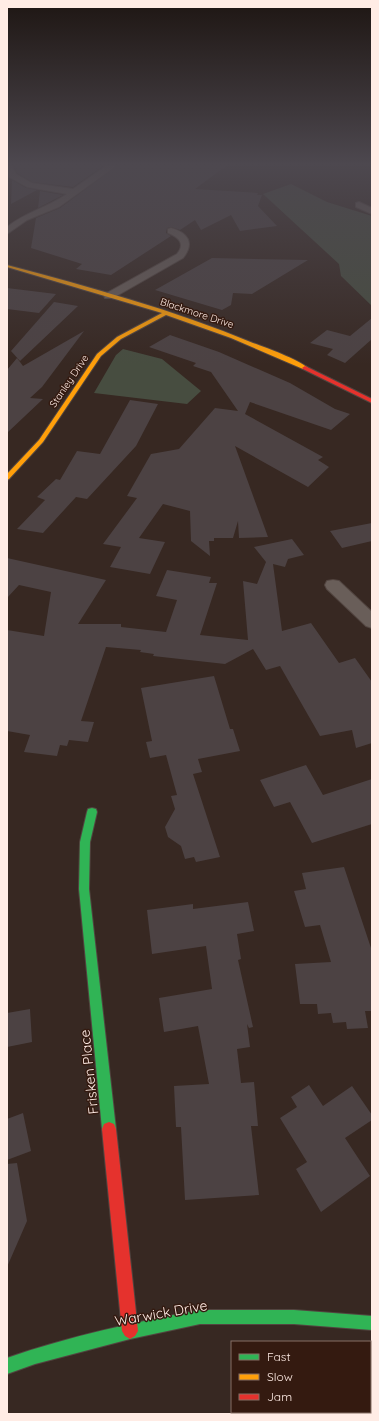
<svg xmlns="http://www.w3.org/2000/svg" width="379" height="1421" viewBox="0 0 379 1421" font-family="Quicksand,sans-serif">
  <rect width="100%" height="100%" fill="#372822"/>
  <path fill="#474d40" d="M291,184L327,202L372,216V306L341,276L339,264L263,194Z
    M123,349L162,359L201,391L187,404L94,393L116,355Z"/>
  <path fill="#4c4243" d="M14,166H103L73,187L32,182L17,173Z
    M117,166H226L195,189L258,193L257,195H262L258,206L277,226L240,231L231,215L201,230L195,220L180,230L171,227L167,228L166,233L171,236L111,275L76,269L82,264L31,248L36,218L60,208Z
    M12,180L26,188L37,190L11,204Z
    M40,191L63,195L38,208Z
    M212,258L308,260L252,294L233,293L231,305L222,310L155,290Z
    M7,288L56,294L39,313L7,309Z
    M54,302L78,306L20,361L11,351Z
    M372,318V339L345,363L327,355L333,349L310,343L327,330L350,336Z
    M84,331L42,387L30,398L43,399L7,433V370L17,358L23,366Z
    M170,335L219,352L290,383L335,409L350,414L331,430L250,402L245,414L323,457L318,460L329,467L308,487L235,446L268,537L239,538L238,521L233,538H214V541H209L210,556L191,541L190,511L163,504L139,538L165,542L150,574L110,567L121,547L103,544L137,498L127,496L151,454L179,449L215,408L238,411L211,372L193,366L196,363L149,347Z
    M130,400L158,404L136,446L87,499L76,497L43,533L17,529L45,500L37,497L56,479L60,480L77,451L100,454Z
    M372,523V541L342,548L330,531Z
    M292,539L304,555L288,559L285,567L273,564L282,631L311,623L339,663L355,658L372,682V743L356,748L352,730L320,736L280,666L266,670L253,649L225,664L153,656L154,654L140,652L141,650L106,647L81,721L94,722L88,742L69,740L67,746L60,745L57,756L24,752L30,735L7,731V630L44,636L51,592L19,585L7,598V558L106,580L78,624H121V627L166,632L177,600L156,596L167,570L211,577L209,583H217L200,635L248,640L243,581L257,584L266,562L254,547Z
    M214,676L230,729H233L240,751L198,759L202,772L193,774L220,857L196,862L194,857L185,859L181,846L168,837L165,827L175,809L171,796L177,795L166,755L150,758L146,742L152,741L141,688Z
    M306,765L323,795L372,779V824L312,843L290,802L274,807L260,780Z
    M344,867L372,951V1011H365L368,1028L347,1029L346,1022L333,1023L331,1013L318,1014L317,1004H300L295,964L331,962L320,925L305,927L294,891L306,889L302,873Z
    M248,902L254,931L237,934L241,959L238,960L253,1027L249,1028L247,1024L250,1047L237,1049L241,1083L254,1082L258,1126H251L259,1195L185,1200L181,1127H176L174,1086L209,1084L198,1026L164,1032L159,998L212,989L206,946L152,954L147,910L193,904V909Z
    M30,1009L32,1042L7,1047V1013Z
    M309,1085L323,1106L352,1086L372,1115V1120L345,1138L370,1176L321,1212L296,1169L307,1162L280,1118L297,1107L291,1097Z
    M23,1113L31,1151L7,1160V1119Z
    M17,1163L27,1221L7,1267V1164Z"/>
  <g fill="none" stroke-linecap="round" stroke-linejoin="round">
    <defs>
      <path id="street" d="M12,166L16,174L32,183L73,189L106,166H116L59,207L27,220L7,234V227C26,212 48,207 67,194L27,187L9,177L7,167Z
        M359,202L372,208V214L356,207V203Z
        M171,228C188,233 195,243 183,258L113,298H105L104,296L105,294L177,254C186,243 178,237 168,233V229Z
        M333,580L339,581L372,612V628L366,626L327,589L325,585L327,581Z"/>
      <path id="fast" d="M92,808L96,809L97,812L90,842L89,889L116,1129L114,1134L109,1136L104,1134L102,1129L79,889L80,842L87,812L88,809Z
        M200,1310H294L372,1316V1330L294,1324H200L130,1339L35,1364L7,1374V1358C70,1336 135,1322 200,1310Z"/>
      <path id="slow" d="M7,265C90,287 174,310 253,343C267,348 297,359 308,368L303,369L231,338L166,315L121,339L101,356L43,442L9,479L7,480V474L39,440L97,354L117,337L162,313L7,267Z"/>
      <path id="jam" d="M305,366L372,399V403L303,369L302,368Z
        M109,1122L114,1124L116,1129L138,1331L135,1336L130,1339L125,1336L122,1331L102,1129L104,1124Z"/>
    </defs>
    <use href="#street" stroke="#524540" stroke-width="2"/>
    <use href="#fast" stroke="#524540" stroke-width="2"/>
    <use href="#slow" stroke="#524540" stroke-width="2"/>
    <use href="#jam" stroke="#524540" stroke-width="2"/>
    <use href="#street" fill="#695e59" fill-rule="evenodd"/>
    <use href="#fast" fill="#30b455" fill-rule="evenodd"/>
    <use href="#slow" fill="#ff9f0a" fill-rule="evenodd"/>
    <use href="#jam" fill="#e5322d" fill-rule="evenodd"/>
  </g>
  <linearGradient id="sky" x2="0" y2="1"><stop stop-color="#1e1613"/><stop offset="0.45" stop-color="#4d484f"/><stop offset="1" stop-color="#4d484f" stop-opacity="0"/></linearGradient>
  <rect width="379" height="365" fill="url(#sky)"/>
  <g text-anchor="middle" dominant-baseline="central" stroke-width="3" stroke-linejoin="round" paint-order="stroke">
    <g font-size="10" fill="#ffece5" stroke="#341a10">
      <text transform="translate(197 313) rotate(18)">Blackmore Drive</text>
      <text transform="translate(69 381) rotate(-56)">Stanley Drive</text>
    </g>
    <g font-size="14" fill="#ffece5" stroke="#341a10">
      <text transform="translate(89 1072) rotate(-96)">Frisken Place</text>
      <text transform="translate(161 1313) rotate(-10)">Warwick Drive</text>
    </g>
  </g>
  <rect width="379" height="1421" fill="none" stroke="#ffece5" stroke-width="16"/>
  <rect x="231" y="1341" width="140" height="72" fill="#341a10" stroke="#856e65"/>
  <rect x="239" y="1354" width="20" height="6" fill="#30b455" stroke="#856e65"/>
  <text x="267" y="1361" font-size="12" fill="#ffece5">Fast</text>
  <rect x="239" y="1374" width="20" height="6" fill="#ff9f0a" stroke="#856e65"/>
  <text x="267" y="1381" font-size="12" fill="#ffece5">Slow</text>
  <rect x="239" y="1394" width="20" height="6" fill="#e5322d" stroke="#856e65"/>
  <text x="267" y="1401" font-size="12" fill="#ffece5">Jam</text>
</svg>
